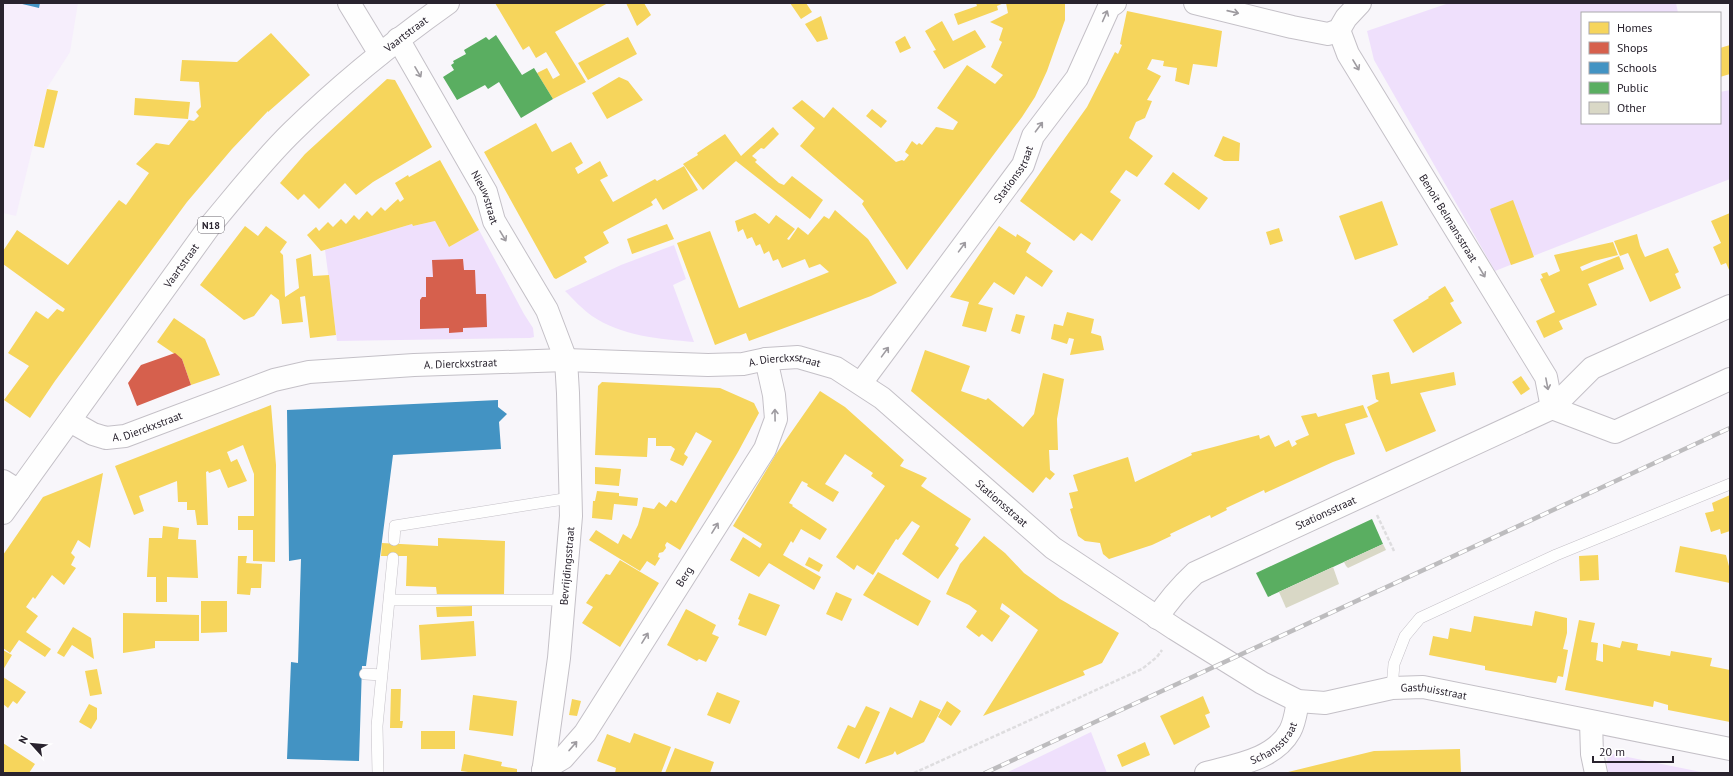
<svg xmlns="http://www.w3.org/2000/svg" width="1733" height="776" viewBox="0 0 1733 776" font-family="'PT Sans',sans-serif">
  <rect width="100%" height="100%" fill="#f8f6fa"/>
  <path fill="#f6eefc" d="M3,3H78L70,52L47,88L16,216L3,213Z"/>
  <path fill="#efe0fc" d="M1449,3H1676L1678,13H1582V123H1720V92L1730,90V179L1495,271L1374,60L1367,31Z
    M435,221L449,247L479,230L524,314L533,328L534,337L530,338L337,341L325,250L412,224L413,226Z
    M674,245L686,279L673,285L694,342C660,339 621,336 592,316C582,309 573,299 565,291L621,265Z
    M1091,732L1107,773H1006Z
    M1608,753L1706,773H1608L1607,764Z"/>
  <path fill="#f6d55c" d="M495,3H608L555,32L586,82L553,99L537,73L547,68L553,79L560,75L546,52L536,58L529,46L523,50Z
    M626,3H644L651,15L637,26Z
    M790,3H806L812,12L801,19Z
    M976,3H1004L997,6L998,10L958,25L954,14L977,6Z
    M1006,3H1065V20L1047,71L1035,97L1022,117L907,270L862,204L864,201L800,146L815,128L792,108L802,100L824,118L833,107L896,162L902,160L904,161L909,155L905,152L912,141L917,145L919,143L922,145L936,127L953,130L958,122L937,108L967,65L995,84L1003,75L991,67L1002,42L999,40L1003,28L990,22L1008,13Z
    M1127,11L1222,31L1217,67L1193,64L1189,85L1175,81L1177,68L1163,66L1164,61L1152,59L1147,69L1161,76L1147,100L1152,101L1145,118L1136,122L1129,138L1153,156L1137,177L1126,170L1110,192L1121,200L1092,241L1081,233L1074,241L1020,201L1087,107L1115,52L1118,54L1122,45L1120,44Z
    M821,16L828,39L817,42L805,24Z
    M942,21L953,41L975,30L986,47L944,69L933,51L936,50L925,31Z
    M271,33L310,75L268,112V111L232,149L187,202L55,381L30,418L4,400L29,366L8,353L36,311L48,319L57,309L63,312L65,309L3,264V251L17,230L68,265L119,200L126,205L149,173L136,164L156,143L169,145L189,120L194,121L199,116L196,112L201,107L199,82L180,81L182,60L237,62Z
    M905,36L911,48L900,53L895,42Z
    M628,37L637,54L588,80L578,63Z
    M1730,45V74L1720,77V48Z
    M619,77L628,81L643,100L607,119L592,93Z
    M387,79L395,80L432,147L373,182L356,195L345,183L319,209L304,194L298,200L280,183L305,154Z
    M47,89L58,91L44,148L34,146Z
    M135,98L190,102L188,119L134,115Z
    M872,109L887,121L881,128L866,116Z
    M536,123L552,152L571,142L583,163L575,168L578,174L600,161L608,176L600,180L613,202L655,179L657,181L684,166L698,190L663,210L656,198L651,202L653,205L603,232L609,243L584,257L587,262L556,279L554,278L484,152Z
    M773,127L779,134L764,149L761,148L752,156L757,160L755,162L779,183L784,185L792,176L823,200L810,219L736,161L703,190L683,164L698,155L697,153L725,134L741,156Z
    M1223,136L1240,143L1239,161H1224L1214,156Z
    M440,160L479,230L449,247L435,221L413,226L412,224L321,251L307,235L316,227L319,231L328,222L333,227L341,219L346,224L354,215L359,220L367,211L372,216L381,207L385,211L398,199L400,202L404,199L395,183L408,175L409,177Z
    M1173,172L1208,198L1199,210L1164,184Z
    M1513,200L1534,257L1511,265L1490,209Z
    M1382,201L1398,245L1355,260L1339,216Z
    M835,210L868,239L897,283L871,296L749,341L746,333L715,345L677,243L710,231L739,308L829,272L820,264L809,268L805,259L782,268L778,259L773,261L769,251L764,254L760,244L756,246L752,237L747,239L743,229L738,232L735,221L755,213L769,224L776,215L795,229L787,239L789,240L798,227L808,235L824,216L829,219Z
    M1730,213V272L1726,263L1721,265L1713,247L1721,243L1711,221Z
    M667,224L674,239L632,254L627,239Z
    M245,226L258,236L266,226L287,242L280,252L283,255L285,297L299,288L296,259L311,254L313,276L329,275L336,335L310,338L305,296L300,297L303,322L282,324L279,300L271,294L254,316L244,320L200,285Z
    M999,226L1016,237L1017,234L1031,243L1026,252L1053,271L1042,287L1026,276L1014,295L994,282L978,304L993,308L986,332L962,326L969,302L950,297Z
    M1279,228L1283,241L1270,245L1266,232Z
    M1637,234L1640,246L1645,257L1668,248L1679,272L1675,274L1681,288L1650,302L1628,253L1620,256L1614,241Z
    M1613,242L1618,255L1594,261L1580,267L1582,271L1619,256L1624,269L1588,284L1597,305L1559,321L1563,329L1544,338L1536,321L1555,312L1540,279L1543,278L1541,274L1547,272L1549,276L1560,271L1554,255Z
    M1445,286L1454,301L1450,303L1462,323L1413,353L1393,320L1429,298L1428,297Z
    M1067,312L1094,319L1091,333L1101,336L1104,350L1070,355L1074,339L1069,338L1067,344L1051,339L1054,324L1063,326Z
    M1016,314L1025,316L1020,334L1011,331Z
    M174,318L205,339L220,375L191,385L182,359L157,342Z
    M925,350L970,366L961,391L986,400L988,398L1023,427L1034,414L1043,373L1064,379L1057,419L1058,450H1049L1050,470L1055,474L1050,480L1046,477L1033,493L911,391Z
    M1389,372L1391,384L1454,372L1456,385L1420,393L1436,431L1386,452L1367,407L1379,401L1376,399L1372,375Z
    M1521,376L1530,389L1521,395L1512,382Z
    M602,382L720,388L754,403L759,413L738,452L680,550L667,542L665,545L666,548L663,552L659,553L658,557L660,558L655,566L647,561L640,571L589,540L596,530L618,544L623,534L631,539L638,525L643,507L654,509L659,502L666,507L671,500L676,503L712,441L696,432L684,454L688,457L683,466L670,460L675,449L671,446H656V438H648L647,457L595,455L598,386Z
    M820,391L845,407L904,460L900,466L927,478L921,486L971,519L955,545L959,548L938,579L902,554L920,526L912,521L898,540L896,539L873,575L857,565L854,570L836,557L885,486L871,476L873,473L845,454L825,484L839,492L833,502L807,486L808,484L802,481L789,503L793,505L792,506L827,529L820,540L801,529L793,543L791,541L783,555L821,577L814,590L769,563L759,577L730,560L743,537L760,548L762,544L733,526L776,454Z
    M271,405L276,465L275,562L253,561V530H238V516H254V474L243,445L227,452L231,462L237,459L247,481L228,488L220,469L209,473L208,471L206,472L208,525H197L195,510H187V502H178L177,481L139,496L144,511L134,515L115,466Z
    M1363,405L1368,417L1345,424L1355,454L1333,462L1265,493L1264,490L1226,508L1227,510L1211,518L1210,515L1170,534L1171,536L1152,545L1109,559L1103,554L1100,543L1085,541L1078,536L1070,509L1073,508L1069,493L1078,491L1073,475L1128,457L1135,482L1192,455L1191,453L1259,435L1260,439L1269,435L1275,447L1289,440L1292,447L1297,444L1295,441L1309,435L1301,416L1316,413L1318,417Z
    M595,467L621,469L619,486L595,484Z
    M103,473L90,548L78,540L71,553L75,557L71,565L76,568L64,585L52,575L35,599L33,597L26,607L38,616L26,632L51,649L45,657L19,640L10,653L3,648V555L43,497Z
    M597,491L619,493V496L638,498L637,506L614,504L612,520L592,518L593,501H595Z
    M1730,495V531L1721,534L1720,529L1711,532L1705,513L1714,511L1712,503Z
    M163,526L179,528L178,539L196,540L198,578L167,577V602H156V577H147L149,538H162Z
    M984,536L1005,553L1024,573L1060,599L1119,633L1102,663L1083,671L1085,675L983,716L1038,630L1002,603L1000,609L1010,616L992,642L982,634L979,637L966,627L977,611L969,605L946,594L960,564Z
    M438,538L505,541L504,594L437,595L436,587L406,586L407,556H381L382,543L438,546Z
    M1680,546L1726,555L1730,570V583L1675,572Z
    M1598,555L1599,580L1580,581L1579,556Z
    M238,556H247L246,563L262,564L261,588H251L250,595L237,594Z
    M809,557L823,565L819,572L805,565Z
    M620,560L659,583L620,647L582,623L593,607L586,603L606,574L610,575Z
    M878,572L931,601L918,626L863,595Z
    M836,592L852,599L842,621L826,614Z
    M749,593L780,605L766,636L738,625L740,620L738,619Z
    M201,601H227V632L201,633Z
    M472,606V616L437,617L436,607Z
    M686,609L716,625L712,634L719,637L706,662L699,659L697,661L667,645Z
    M1535,611L1567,618V633L1563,649L1568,650L1563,677L1558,676L1556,683L1485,670V666L1429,655L1433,636L1448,639L1450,628L1471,632L1474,616L1532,626Z
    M123,613L199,615V641H155V648L123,653Z
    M1579,620L1595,623L1591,642L1598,643L1596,660L1603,662V644L1620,648L1622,641L1638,644L1637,650L1670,656L1671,651L1712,658L1710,666L1730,670V722L1668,710V705L1654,701L1653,707L1565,690Z
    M474,621L476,656L421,660L419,625Z
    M73,627L91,638L94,659L72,645L64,657L57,653Z
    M3,650L12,655L3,670Z
    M97,669L102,694L90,696L85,671Z
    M3,677L26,692L17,704L13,701L8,708L3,704Z
    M391,689H401L400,721H403L402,728H390Z
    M717,692L740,701L730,724L707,715Z
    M473,695L517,701L513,736L469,730Z
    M1203,696L1210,713L1205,715L1210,727L1174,745L1160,716Z
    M572,699L581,701L577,716L569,715Z
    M920,700L941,710L924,742L897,755L895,751L893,754L865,764L890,707L912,718Z
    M947,701L961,711L951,726L938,717Z
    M89,704L97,708V719L91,729L79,722Z
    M866,706L880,712L859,759L837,748L848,725L855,728Z
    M421,731H455V749H421Z
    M634,733L671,747L661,773H615L616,768L597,761L607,734L630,743Z
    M1145,742L1150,755L1122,767L1117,755Z
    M3,743L35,764L29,773H3Z
    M675,748L714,762L710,773H665Z
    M1460,749L1461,773H1284L1374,751Z
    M464,754L502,762L501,766L517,769V773H475L461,771Z"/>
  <path fill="#d6604d" d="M463,259L464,270H475L476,294H486L487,327L463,328V332L449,333V328L420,329V300L422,297H426V277H433L432,260Z
    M175,353L182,359L191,385L137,406L128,383L141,365Z"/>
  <path fill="#4393c3" d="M18,3H40L39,8Z
    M498,400V407L507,414L499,422L501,449L393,455L366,666H362L359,761L287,759L291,662L298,663L301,559L289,561L287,410Z"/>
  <path fill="#5aae61" d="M496,35L522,75L534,68L553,99L521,118L499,82L488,89L485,85L457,100L443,77L454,70L451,65L454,63L453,61L466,54L464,50L486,37L489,40Z
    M1372,519L1383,544L1268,597L1256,573Z"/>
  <path fill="#d9d8c6" d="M1383,544L1386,550L1348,568L1346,566L1344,562Z
    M1333,567L1339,584L1286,608L1279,592Z"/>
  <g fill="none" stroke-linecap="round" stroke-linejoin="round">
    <defs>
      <path id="service" d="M394,540L395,526L570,498
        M389,600H564
        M365,674L382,675
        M1392,688L1394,664L1405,636L1420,618L1556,555L1730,484
        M378,773L377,726L393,558"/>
      <g id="minor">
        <path d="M349,3L380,54"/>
        <path d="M1195,3L1292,27L1328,34L1339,30L1346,18L1360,3"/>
        <path id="s1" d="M1339,30L1348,54L1546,377L1552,408"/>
        <path id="s2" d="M398,39L486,192L494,221L547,310L566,360L568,393L571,516L559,658L543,773"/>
        <path id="s3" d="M861,383L1023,165L1033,136L1077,78L1109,7L1115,3"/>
        <path d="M1552,408L1615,432L1730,379"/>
        <path d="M3,481L19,491"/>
        <path id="s4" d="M1157,618C1168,601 1180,587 1195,573L1552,408L1592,368L1730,306"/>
        <path d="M1591,722L1592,754L1596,773"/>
        <path id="s5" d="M543,770L563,758L585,733L765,449L776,419L774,395L766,359"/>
        <path id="s6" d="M1206,773C1235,765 1274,760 1290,731C1295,722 1296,711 1298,701"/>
      </g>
      <g id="tertiary">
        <path id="s7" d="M70,421L93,434L106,438L125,436L274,380L309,372L414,365L566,360L708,365L743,364L766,359L798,357L836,368L882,398L1053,548L1175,629L1262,683L1298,701L1325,703L1392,688L1423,687L1730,749"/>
      </g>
      <g id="primary">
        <path id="s8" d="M3,513L209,227C236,195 263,160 293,131C341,84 393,42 448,3"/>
      </g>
    </defs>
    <use href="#service" stroke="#c4c0c7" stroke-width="12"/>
    <use href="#minor" stroke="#c4c0c7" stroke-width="24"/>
    <use href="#tertiary" stroke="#c4c0c7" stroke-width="24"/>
    <use href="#primary" stroke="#c4c0c7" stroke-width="24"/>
    <path stroke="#dedddf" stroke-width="2.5" stroke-dasharray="4 2" stroke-linecap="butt" d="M1377,515L1394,551
      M914,773L1142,669L1157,657L1162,650"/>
    <use href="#service" stroke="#fefefe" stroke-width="11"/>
    <use href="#minor" stroke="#fefefe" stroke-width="22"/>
    <use href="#tertiary" stroke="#fefefe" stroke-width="22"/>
    <use href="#primary" stroke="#fefefe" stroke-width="22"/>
    <defs>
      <path id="rail" d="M985,773L1730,428"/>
    </defs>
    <use href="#rail" stroke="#bdbcbe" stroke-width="4.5"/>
    <use href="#rail" stroke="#fff" stroke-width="3" stroke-dasharray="9" stroke-linecap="butt"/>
  </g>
  <defs><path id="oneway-shaft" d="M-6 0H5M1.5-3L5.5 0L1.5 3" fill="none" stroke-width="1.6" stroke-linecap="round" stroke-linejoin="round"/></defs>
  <g stroke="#9e9ba0">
    <use href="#oneway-shaft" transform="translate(1233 12) rotate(13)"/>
    <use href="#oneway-shaft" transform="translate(1105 16) rotate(-66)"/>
    <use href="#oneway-shaft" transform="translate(1356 65) rotate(59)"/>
    <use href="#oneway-shaft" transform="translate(418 72) rotate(60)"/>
    <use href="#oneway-shaft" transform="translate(1039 127) rotate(-53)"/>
    <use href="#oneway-shaft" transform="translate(503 236) rotate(59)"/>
    <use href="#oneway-shaft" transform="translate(962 247) rotate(-54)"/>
    <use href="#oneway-shaft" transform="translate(1482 272) rotate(59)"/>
    <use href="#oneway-shaft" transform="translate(885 352) rotate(-54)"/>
    <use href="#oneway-shaft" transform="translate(1547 384) rotate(79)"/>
    <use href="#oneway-shaft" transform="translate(775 415) rotate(-91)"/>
    <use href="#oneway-shaft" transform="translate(715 528) rotate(-58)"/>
    <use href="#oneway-shaft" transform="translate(645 638) rotate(-58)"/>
    <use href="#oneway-shaft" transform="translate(573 746) rotate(-49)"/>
  </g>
  <g text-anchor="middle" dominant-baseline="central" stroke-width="4" stroke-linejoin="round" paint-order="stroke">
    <rect fill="#fff" stroke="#69656d" stroke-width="1" x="198" y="217" width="26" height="16" rx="3"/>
    <g font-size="10" font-weight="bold" fill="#29232e">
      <text x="211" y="225">N18</text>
    </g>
    <g font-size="11" fill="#29232e" stroke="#fff">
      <text stroke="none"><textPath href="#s8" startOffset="629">Vaartstraat</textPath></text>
      <text stroke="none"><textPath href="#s3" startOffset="259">Stationsstraat</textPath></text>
      <text stroke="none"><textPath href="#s2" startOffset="181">Nieuwstraat</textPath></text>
      <text stroke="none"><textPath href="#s1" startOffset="218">Benoit Belmansstraat</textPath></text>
      <text stroke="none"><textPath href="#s8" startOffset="305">Vaartstraat</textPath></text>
      <text stroke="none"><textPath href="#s7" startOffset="406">A. Dierckxstraat</textPath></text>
      <text stroke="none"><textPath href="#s7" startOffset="731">A. Dierckxstraat</textPath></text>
      <text stroke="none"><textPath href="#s7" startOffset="83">A. Dierckxstraat</textPath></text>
      <text stroke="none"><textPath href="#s7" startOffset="998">Stationsstraat</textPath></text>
      <text stroke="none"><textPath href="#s4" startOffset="203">Stationsstraat</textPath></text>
      <text transform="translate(567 566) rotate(-85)">Bevrijdingsstraat</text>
      <text stroke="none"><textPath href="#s5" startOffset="242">Berg</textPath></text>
      <text stroke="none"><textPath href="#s7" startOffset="1493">Gasthuisstraat</textPath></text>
      <text stroke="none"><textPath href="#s6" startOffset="76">Schansstraat</textPath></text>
    </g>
  </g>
  <rect width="1733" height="776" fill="none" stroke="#29232e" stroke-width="8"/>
  <rect x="1581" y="12" width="140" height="112" fill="#ffffff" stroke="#a9a7ab"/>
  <rect x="1589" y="22" width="20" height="12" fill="#f6d55c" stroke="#a9a7ab"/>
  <text x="1617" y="32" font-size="12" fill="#29232e">Homes</text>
  <rect x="1589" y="42" width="20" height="12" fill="#d6604d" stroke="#a9a7ab"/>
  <text x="1617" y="52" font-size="12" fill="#29232e">Shops</text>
  <rect x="1589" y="62" width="20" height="12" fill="#4393c3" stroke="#a9a7ab"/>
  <text x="1617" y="72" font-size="12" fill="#29232e">Schools</text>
  <rect x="1589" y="82" width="20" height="12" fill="#5aae61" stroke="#a9a7ab"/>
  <text x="1617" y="92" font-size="12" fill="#29232e">Public</text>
  <rect x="1589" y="102" width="20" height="12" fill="#d9d8c6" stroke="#a9a7ab"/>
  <text x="1617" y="112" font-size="12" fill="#29232e">Other</text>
  <g transform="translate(32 744) rotate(297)" stroke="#ffffff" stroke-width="3" paint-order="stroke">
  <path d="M0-3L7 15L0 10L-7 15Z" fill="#29232e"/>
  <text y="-6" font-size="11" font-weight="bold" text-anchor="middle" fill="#29232e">N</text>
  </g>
  <path d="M1593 756v6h80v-6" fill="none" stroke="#29232e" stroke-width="2"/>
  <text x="1599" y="756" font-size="12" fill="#29232e" stroke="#ffffff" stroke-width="3" paint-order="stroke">20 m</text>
</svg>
